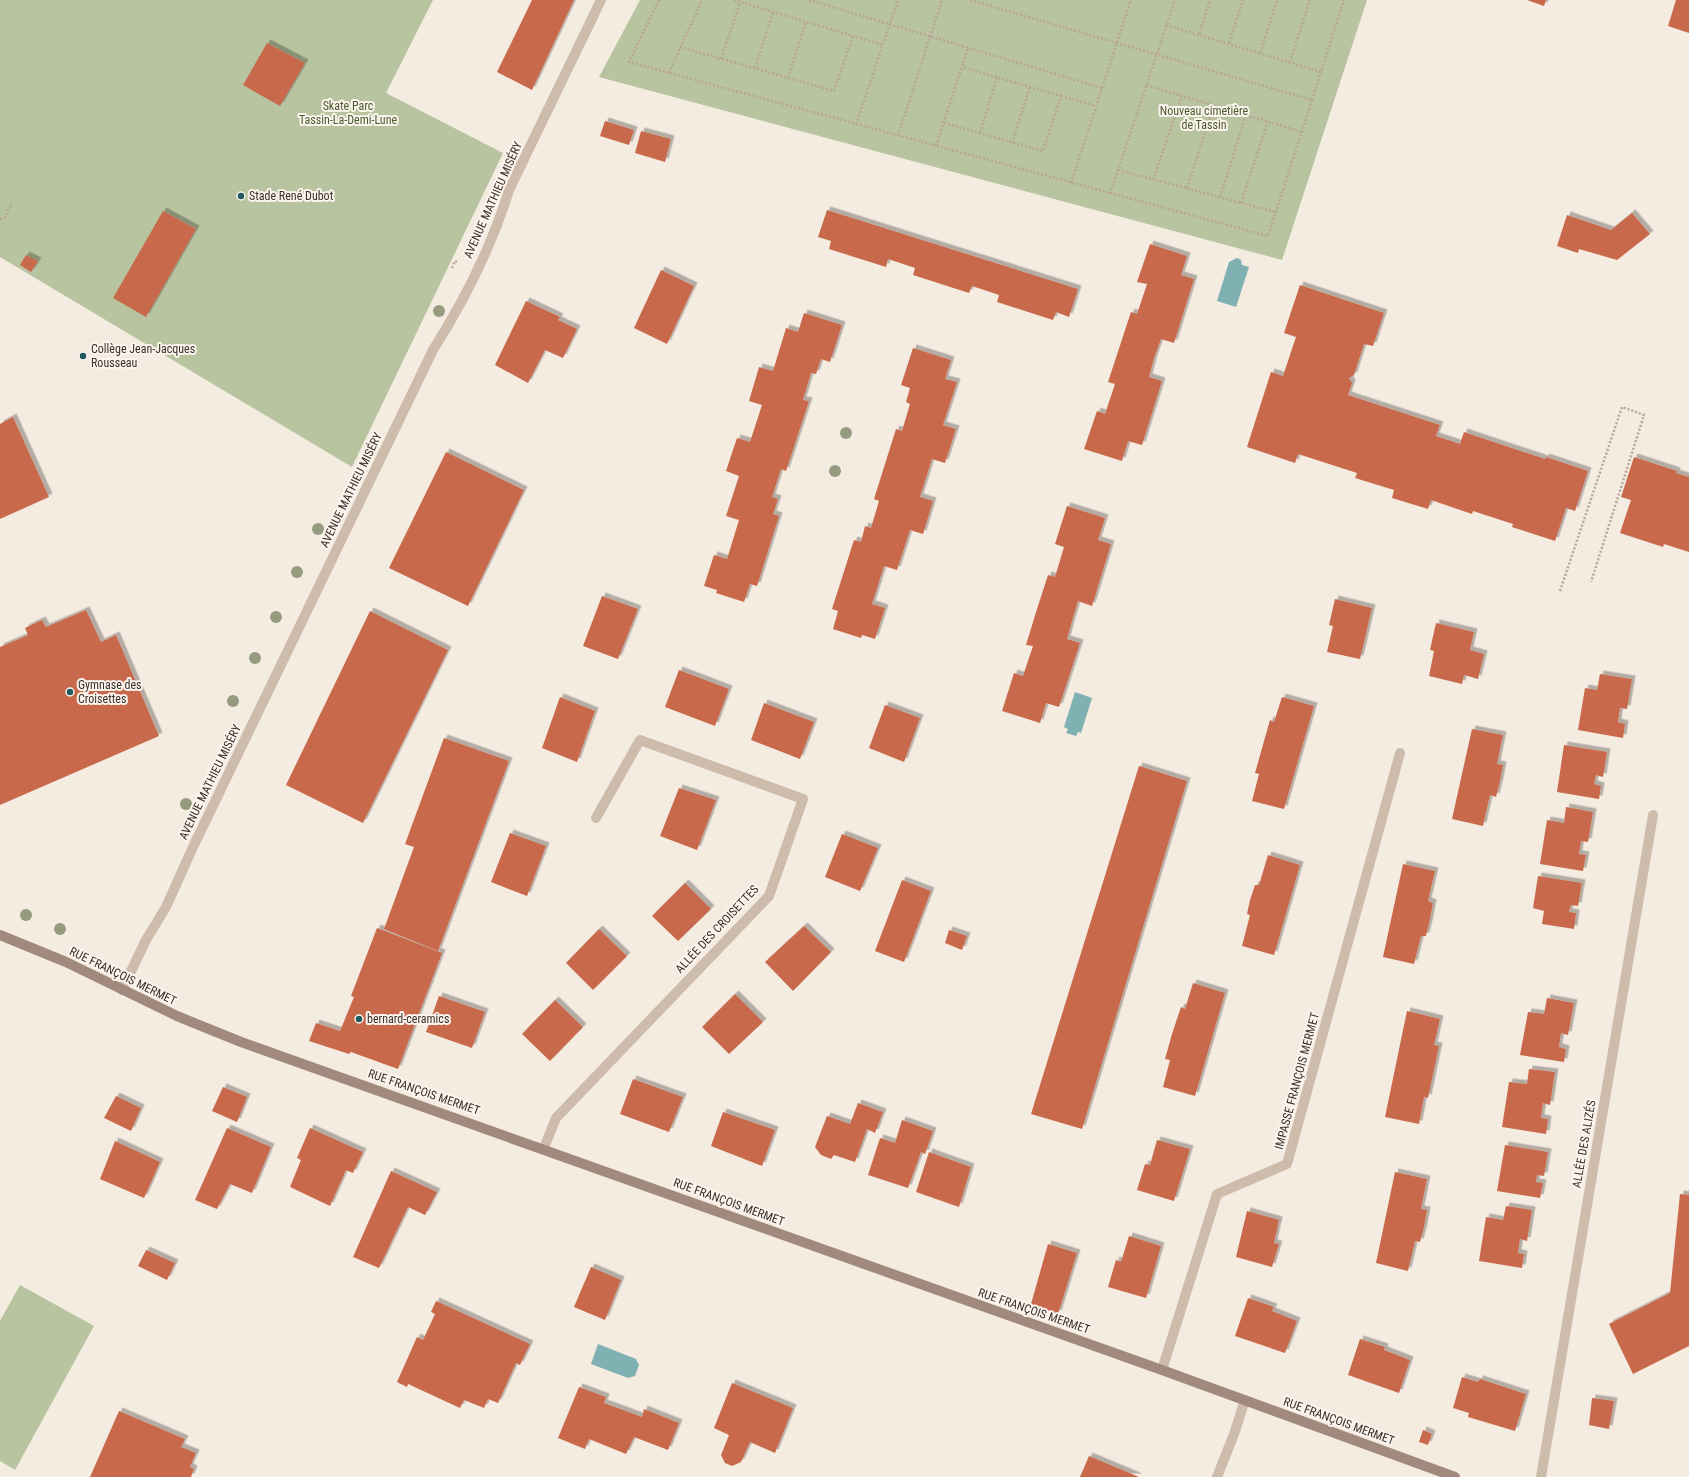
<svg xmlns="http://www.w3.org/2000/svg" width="1689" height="1477" viewBox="0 0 1689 1477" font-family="'Roboto Condensed',sans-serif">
  <defs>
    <filter id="shadow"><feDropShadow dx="3.5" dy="-3.5" stdDeviation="0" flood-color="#0004"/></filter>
  </defs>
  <rect width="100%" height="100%" fill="#f4ebe1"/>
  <path fill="#b8c4a0" d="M0,0H433L386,93L503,153L352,467L0,257Z
    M640,0H1367L1282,260L599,77Z
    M20,1285L94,1326L15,1470L0,1461V1321Z"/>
  <path fill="#7fb0b2" d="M1237,258L1241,260L1242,265L1249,267L1236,307L1217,301L1229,262Z
    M1075,692L1092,698L1081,733L1078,732L1076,736L1066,733L1068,729L1064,727Z
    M598,1344L636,1359L639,1365L635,1376L628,1378L591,1364Z"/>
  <path fill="#c8694b" filter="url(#shadow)" d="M532,0H574L532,90L497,72Z
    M1527,0H1546L1544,6Z
    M1676,0H1689V33L1668,26Z
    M267,43L305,63L280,106L243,85Z
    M605,121L634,130L629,145L600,136Z
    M641,131L671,139L665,162L635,153Z
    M827,210L1078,289L1069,317L1056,312L1053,320L997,302L999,295L972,286L969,293L913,275L915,268L888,259L886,267L829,249L831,241L818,237Z
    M163,211L196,229L146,317L113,298Z
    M1632,213L1650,234L1617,260L1579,249L1578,253L1557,246L1567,215L1611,230Z
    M1150,244L1187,256L1181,275L1194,279L1174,343L1161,339L1154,358L1149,377L1162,381L1142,445L1128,441L1122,461L1084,449L1097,411L1105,414L1115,384L1108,382L1131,312L1137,314L1147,284L1137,282Z
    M26,255L38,261L31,272L20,265Z
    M661,270L694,286L667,344L634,328Z
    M1300,285L1384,313L1373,346L1364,344L1354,375L1349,378L1352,383L1348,395L1440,425L1436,436L1460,444L1464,432L1545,459L1546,457L1588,471L1575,511L1566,508L1555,541L1512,527L1513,524L1473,511L1472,514L1431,500L1428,509L1392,498L1394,490L1355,478L1357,473L1298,454L1295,463L1247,447L1271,372L1283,376L1296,337L1284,333Z
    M526,301L560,317L558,320L577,329L563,358L545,350L528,383L495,365Z
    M804,313L842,325L830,362L821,359L816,374L811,373L803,400L809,401L786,471L781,469L772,497L778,499L773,514L779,516L757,586L750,584L744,602L716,593L717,590L704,586L714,555L727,559L739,520L726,516L739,476L726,471L737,438L750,442L762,405L749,401L759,367L773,371L786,328L798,332Z
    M913,348L951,360L945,379L957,382L943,425L956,429L945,463L932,459L920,497L933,501L923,534L910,530L897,570L884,566L872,604L885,608L875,639L862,635L861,638L833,629L838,611L832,609L854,540L861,542L865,526L871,528L879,501L874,499L896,429L902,431L910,404L906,402L910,388L901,385Z
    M13,417L49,497L0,519V424Z
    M446,452L524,490L468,606L389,568Z
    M1634,457L1677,471L1676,473L1689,477V552L1664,544L1663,547L1620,533L1631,500L1621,497Z
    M1067,506L1105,518L1098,540L1111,544L1092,606L1078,601L1072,621L1067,639L1080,643L1059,707L1046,703L1040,723L1002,711L1014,673L1023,676L1033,646L1026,645L1037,609L1048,575L1055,577L1064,547L1055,544Z
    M602,596L638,609L618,659L583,646Z
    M1335,599L1372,608L1360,659L1327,652L1333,626L1329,625Z
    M86,610L101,642L116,635L159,736L0,805V647L28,635L25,628L42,620L46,627Z
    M370,611L448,650L363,823L286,785Z
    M1436,623L1474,632L1470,650L1484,654L1478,679L1464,675L1462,684L1429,676L1434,651L1430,650Z
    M679,670L729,689L715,726L665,707Z
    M1600,674L1632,679L1627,709L1620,708L1618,722L1625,724L1623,738L1578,730L1585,688L1597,690Z
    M560,697L595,711L577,762L542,748Z
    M1282,697L1314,706L1284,809L1252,801L1259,774L1255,773L1270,720L1274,722Z
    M764,703L814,722L800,759L751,740Z
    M885,705L920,718L904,762L869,748Z
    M1472,729L1503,735L1497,764L1503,765L1500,781L1496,797L1490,795L1483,826L1452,819Z
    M444,738L509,761L438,951L384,929L414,847L405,844Z
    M1564,745L1607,752L1603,777L1596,775L1594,784L1601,786L1599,799L1557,792Z
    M1139,766L1187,781L1082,1129L1031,1114Z
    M679,788L716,800L697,850L660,836Z
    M1566,807L1593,812L1588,842L1581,841L1579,854L1586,855L1583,871L1540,864L1547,820L1564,823Z
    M510,833L546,846L527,896L491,882Z
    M842,834L878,848L860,891L825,877Z
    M1268,855L1300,865L1274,955L1242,946L1250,915L1247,914L1250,900L1255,885H1259Z
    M1403,864L1435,871L1428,901L1433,903L1430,919L1426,936H1421L1414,964L1383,957Z
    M1538,876L1582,883L1578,906L1571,905L1569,912L1576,913L1574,929L1542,924L1544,911L1533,908Z
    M902,880L931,891L904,962L875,951Z
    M685,883L711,909L678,941L652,916Z
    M804,926L831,952L793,991L765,962Z
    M377,928L442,953L398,1069L351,1052L349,1054L309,1041L316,1023L340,1031L354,997L351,996Z
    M599,929L627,956L593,990L566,963Z
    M949,930L967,936L962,950L945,943Z
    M1193,983L1225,993L1195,1096L1163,1087L1170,1060L1165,1059L1172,1034L1181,1007L1185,1009Z
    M735,994L763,1022L729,1054L702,1027Z
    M439,996L485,1012L472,1048L426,1032Z
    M1547,998L1574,1003L1568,1035L1561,1033L1559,1047L1566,1049L1564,1062L1520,1055L1528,1012L1544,1014Z
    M555,1000L583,1027L550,1061L522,1034Z
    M1407,1011L1440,1019L1434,1045L1439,1046L1428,1098L1424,1097L1419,1124L1385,1117Z
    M1529,1069L1555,1072L1550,1105L1543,1103L1541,1118L1548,1119L1546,1134L1502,1127L1509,1082L1527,1084Z
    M633,1079L683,1097L669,1132L620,1114Z
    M223,1087L247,1097L237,1122L212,1111Z
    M116,1096L141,1108L131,1131L104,1118Z
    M858,1103L883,1112L875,1133L867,1129L855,1162L834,1155L831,1159L821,1155L815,1147L827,1116L850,1124Z
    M723,1112L775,1130L762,1166L711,1146Z
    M902,1120L933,1131L925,1154L921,1152L908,1188L868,1175L880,1138L895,1143Z
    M227,1128L271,1147L252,1193L230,1184L217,1209L195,1200Z
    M310,1128L363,1152L353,1173L346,1170L330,1206L290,1187L301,1160L297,1158Z
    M1157,1140L1190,1149L1174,1201L1137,1190L1145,1164L1150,1165Z
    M115,1141L160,1162L144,1198L100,1179Z
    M1505,1145L1548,1152L1544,1176L1537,1175L1536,1182L1543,1183L1540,1198L1497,1191Z
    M929,1152L971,1167L959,1207L916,1192Z
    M391,1171L437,1192L425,1215L408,1207L379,1268L353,1257Z
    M1395,1172L1427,1179L1421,1209L1427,1210L1424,1227L1420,1242L1415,1241L1408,1271L1376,1263Z
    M1680,1194L1689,1195V1346L1633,1374L1609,1324L1670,1293Z
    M1506,1206L1532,1210L1527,1241L1520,1239L1518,1253L1524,1254L1522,1268L1479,1261L1486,1217L1503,1220Z
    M1247,1211L1279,1220L1274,1243L1279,1244L1272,1267L1236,1257Z
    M1129,1236L1161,1246L1146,1298L1108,1287L1116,1260L1121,1262Z
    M1048,1244L1077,1253L1058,1314L1031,1304Z
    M146,1250L175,1263L167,1280L138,1266Z
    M591,1267L621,1280L605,1320L574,1307Z
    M1248,1298L1274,1307L1272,1311L1297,1321L1285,1353L1235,1336Z
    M436,1301L530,1344L520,1365L516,1363L498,1403L488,1399L484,1408L464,1400L460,1408L408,1384L407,1387L397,1382L417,1337L423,1340L435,1314L431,1312Z
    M1360,1339L1385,1347L1384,1350L1410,1360L1399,1393L1348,1375Z
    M1462,1377L1478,1382L1480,1379L1526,1394L1515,1431L1468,1417L1469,1413L1453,1408Z
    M732,1383L793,1408L775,1453L750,1442L741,1462L732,1466L725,1463L721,1455L729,1435L714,1428Z
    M579,1387L606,1397L604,1403L642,1417L644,1409L679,1423L668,1450L634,1437L626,1454L589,1439L585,1449L558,1438Z
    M1592,1398L1614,1401L1609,1429L1589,1425Z
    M119,1411L185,1439L181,1447L196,1453L190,1467L194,1469L191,1477H90Z
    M1423,1430L1432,1434L1428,1445L1419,1442Z
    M1089,1456L1139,1477H1080Z"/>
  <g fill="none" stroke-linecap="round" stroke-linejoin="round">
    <path stroke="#b9a596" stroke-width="2.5" stroke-dasharray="2 2" stroke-linecap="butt" d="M659,0L629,62L1268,236L1312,100L970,0
      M734,0L883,45
      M809,0L1102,88
      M1166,25L1321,72
      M1199,34L1210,0
      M1229,43L1243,0
      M680,47L834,91L853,36
      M1260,53L1277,0
      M721,59L740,3
      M1290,62L1310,0
      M755,68L773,12
      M669,73L702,0
      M788,78L806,22
      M1146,85L1302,132
      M1061,96L1096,106
      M1312,100L1344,0
      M944,123L1043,151L1061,96L962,67
      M856,124L898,0
      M980,133L997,77
      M898,136L942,0
      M1012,143L1030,87
      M936,146L968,48
      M1118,170L1275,212
      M1153,180L1182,96
      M1071,183L1131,0
      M1187,188L1214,105
      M1110,194L1175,0
      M1220,197L1246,115
      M1241,203L1268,121
      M0,219L5,217L12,203
      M452,268L455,261L457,262
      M1560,591L1622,407L1644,415L1591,582"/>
    <path stroke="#cdbbac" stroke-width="10" d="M122,990L146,940L166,907L193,847L433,350C464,301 492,246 509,190L601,0
      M544,1148L556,1118L769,896L803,799L640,740L596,818
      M1162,1370L1217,1194L1287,1164L1400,753
      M1217,1477L1234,1434L1245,1400
      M1541,1477L1653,815"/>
    <path stroke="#a18a7d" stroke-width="10" d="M0,935L66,962L177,1016L241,1042L1162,1370L1455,1477"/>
  </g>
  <g fill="#969b7f">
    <circle cx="439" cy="311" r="6"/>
    <circle cx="846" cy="433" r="6"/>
    <circle cx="835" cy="471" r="6"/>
    <circle cx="318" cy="529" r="6"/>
    <circle cx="297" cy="572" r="6"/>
    <circle cx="276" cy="617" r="6"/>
    <circle cx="255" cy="658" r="6"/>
    <circle cx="233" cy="701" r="6"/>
    <circle cx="186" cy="804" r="6"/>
    <circle cx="26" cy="915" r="6"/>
    <circle cx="60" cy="929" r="6"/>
  </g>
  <g fill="#1f5a5e" stroke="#fbf5ee" stroke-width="1.5">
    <circle cx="241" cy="196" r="4"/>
    <circle cx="83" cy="356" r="4"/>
    <circle cx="70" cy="692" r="4"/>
    <circle cx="359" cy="1019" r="4"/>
  </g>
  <g text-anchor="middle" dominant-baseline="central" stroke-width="4" stroke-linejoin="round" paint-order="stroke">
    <g font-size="12" fill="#4a5a2e" stroke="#fbf5ee">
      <text x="348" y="106">Skate Parc<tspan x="348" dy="14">Tassin-La-Demi-Lune</tspan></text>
      <text x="1204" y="111">Nouveau cimetière<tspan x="1204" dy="14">de Tassin</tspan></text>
    </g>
    <g font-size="12" fill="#3b302b" stroke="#fbf5ee" text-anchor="start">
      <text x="249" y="196">Stade René Dubot</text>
      <text x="91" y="349">Collège Jean-Jacques<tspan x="91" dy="14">Rousseau</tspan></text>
      <text x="78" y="685">Gymnase des<tspan x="78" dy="14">Croisettes</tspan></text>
      <text x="367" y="1019">bernard-ceramics</text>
    </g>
    <g font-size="12" fill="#3b302b" stroke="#fbf5ee">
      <text transform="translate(493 200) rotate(-66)">AVENUE MATHIEU MISÉRY</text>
      <text transform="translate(351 490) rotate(-64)">AVENUE MATHIEU MISÉRY</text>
      <text transform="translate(210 782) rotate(-64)">AVENUE MATHIEU MISÉRY</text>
      <text transform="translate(717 929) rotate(-47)">ALLÉE DES CROISETTES</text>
      <text transform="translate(123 976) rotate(26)">RUE FRANÇOIS MERMET</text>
      <text transform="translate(1297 1081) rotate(-75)">IMPASSE FRANÇOIS MERMET</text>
      <text transform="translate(424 1092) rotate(19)">RUE FRANÇOIS MERMET</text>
      <text transform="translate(1584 1144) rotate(-80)">ALLÉE DES ALIZÉS</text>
      <text transform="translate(729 1202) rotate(20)">RUE FRANÇOIS MERMET</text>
      <text transform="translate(1034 1311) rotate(19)">RUE FRANÇOIS MERMET</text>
      <text transform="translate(1339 1421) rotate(20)">RUE FRANÇOIS MERMET</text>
    </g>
  </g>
</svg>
